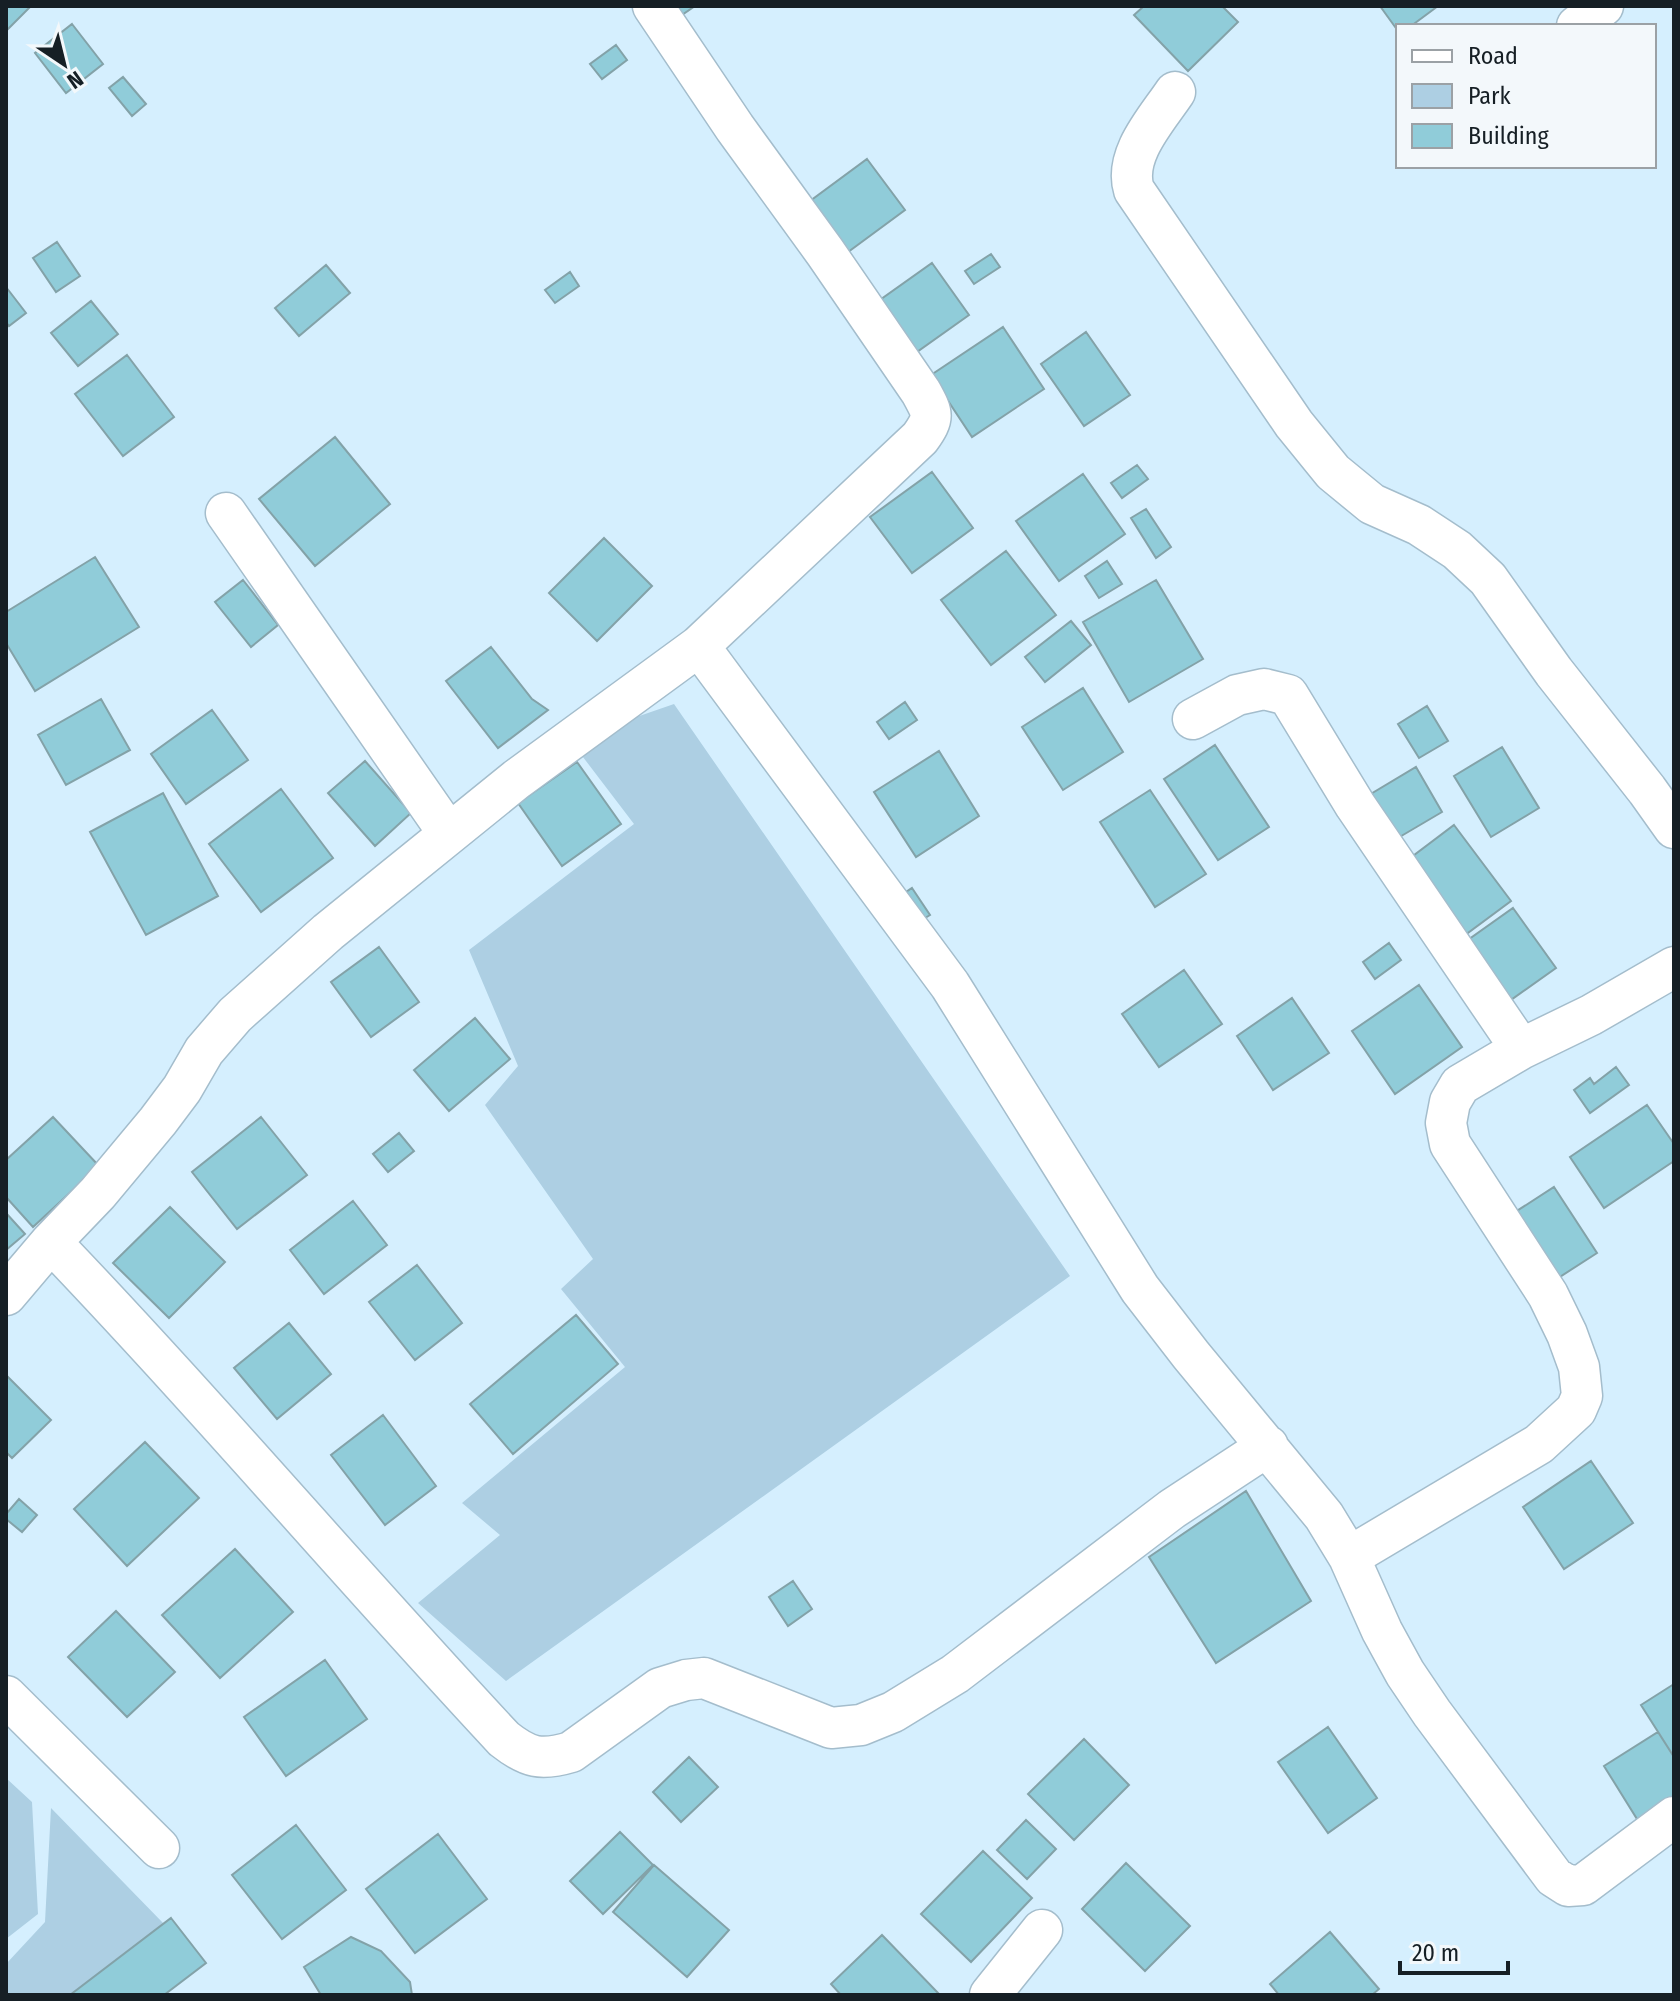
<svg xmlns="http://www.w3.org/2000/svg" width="1680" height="2001" viewBox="0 0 1680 2001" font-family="'Fira Sans Condensed',sans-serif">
  <rect width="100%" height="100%" fill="#d5effe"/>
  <path fill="#adcfe3" d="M674,704L1070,1276L506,1681L418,1603L500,1535L462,1503L625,1367L561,1289L593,1259L485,1105L518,1066L469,950L634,824L570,740Z
    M6,1778L32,1802L38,1914L6,1939Z
    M51,1808L164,1924L70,1995H6V1964L45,1922Z"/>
  <path fill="#90ccd9" stroke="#83a2a8" stroke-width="2" d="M6,6H31L6,31Z
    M663,6H695L673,21Z
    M1144,6H1222L1238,22L1188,71L1134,15Z
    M1380,6H1438L1411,26H1398V31Z
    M72,24L103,64L66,93L35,53Z
    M616,45L627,60L602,79L590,64Z
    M123,77L146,104L132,116L109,88Z
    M867,159L905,210L844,255L806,204Z
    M57,242L80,276L56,292L33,258Z
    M991,254L1000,267L974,284L965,271Z
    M932,263L969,315L907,359L870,307Z
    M326,265L350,293L299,336L275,308Z
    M570,272L579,286L555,303L545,290Z
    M6,287L26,313L9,326L6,322Z
    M91,301L118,334L78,366L51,333Z
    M1003,327L1044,389L972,437L931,375Z
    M1086,332L1130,395L1084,426L1041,364Z
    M127,355L174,417L123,456L75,394Z
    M335,437L390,504L315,566L259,499Z
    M1137,465L1148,479L1122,498L1111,483Z
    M932,472L973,528L912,573L870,517Z
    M1083,474L1125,534L1059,581L1016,521Z
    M1146,509L1171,547L1156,558L1131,518Z
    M604,538L652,586L597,641L549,593Z
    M1006,551L1056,615L991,665L941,600Z
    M95,557L139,627L35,691L6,643V612Z
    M1107,561L1122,584L1099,598L1085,576Z
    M243,580L278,625L251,647L215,602Z
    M1156,580L1203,659L1129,702L1083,622Z
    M1071,621L1091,645L1045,682L1025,657Z
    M491,647L532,699L548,710L498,748L446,681Z
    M1083,688L1123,752L1063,790L1022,727Z
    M101,699L130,750L66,785L38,735Z
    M905,702L917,720L889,739L877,722Z
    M1427,706L1448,741L1419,758L1398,724Z
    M212,710L248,760L186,804L151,754Z
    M1215,745L1269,827L1218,860L1164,779Z
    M1502,747L1539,808L1491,837L1454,776Z
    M939,751L979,816L916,857L874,792Z
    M365,761L411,813L375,846L328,793Z
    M577,762L621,824L562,866L518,803Z
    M1416,767L1442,812L1386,845L1359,801Z
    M281,789L333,858L261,912L209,844Z
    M1150,790L1206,874L1155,907L1100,822Z
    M163,793L218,896L146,935L90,832Z
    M1454,825L1511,901L1457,941L1401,865Z
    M912,888L930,915L912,926L894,900Z
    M1513,908L1556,968L1501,1007L1458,947Z
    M1389,943L1401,960L1375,979L1363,962Z
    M379,947L419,1002L371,1037L331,982Z
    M1184,970L1222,1024L1159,1067L1122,1014Z
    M1419,985L1462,1047L1395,1094L1352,1031Z
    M1292,998L1329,1053L1273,1090L1237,1036Z
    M475,1018L510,1059L449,1111L414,1070Z
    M1616,1067L1629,1085L1590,1113L1574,1090L1590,1078L1594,1084Z
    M1647,1105L1674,1144V1161L1604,1208L1570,1157Z
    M53,1117L99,1166L33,1227L6,1197V1160Z
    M261,1117L307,1175L237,1229L192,1172Z
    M399,1133L414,1151L388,1172L373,1154Z
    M1554,1187L1597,1253L1538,1291L1495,1225Z
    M353,1201L387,1245L324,1294L290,1250Z
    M170,1207L225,1262L169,1318L113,1263Z
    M6,1213L25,1234L6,1250Z
    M417,1265L462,1323L415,1360L369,1302Z
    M576,1315L618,1364L513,1454L470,1404Z
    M289,1323L331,1374L277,1419L234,1368Z
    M6,1375L51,1420L12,1458L6,1452Z
    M383,1415L436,1486L385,1525L331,1455Z
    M145,1442L199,1498L127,1566L74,1509Z
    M1591,1461L1633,1523L1564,1569L1523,1507Z
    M1246,1491L1311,1601L1216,1663L1149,1557Z
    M19,1499L37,1515L22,1532L6,1519V1514Z
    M235,1549L293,1612L220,1678L162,1615Z
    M793,1581L812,1609L788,1626L769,1597Z
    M116,1611L175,1672L127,1717L68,1657Z
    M325,1660L367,1719L286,1776L244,1717Z
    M1674,1684V1757L1641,1705Z
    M1328,1727L1377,1798L1328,1833L1278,1762Z
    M1658,1732L1674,1757V1807L1642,1827L1604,1766Z
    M1084,1739L1129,1785L1074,1840L1028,1794Z
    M689,1757L718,1787L681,1822L653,1792Z
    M1026,1820L1056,1849L1027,1879L997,1850Z
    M296,1825L346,1890L282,1939L232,1875Z
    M620,1832L653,1865L603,1914L570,1881Z
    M438,1834L487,1899L415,1953L366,1889Z
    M983,1851L1032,1898L971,1962L921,1914Z
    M1126,1863L1190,1926L1145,1971L1082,1909Z
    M654,1865L729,1930L687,1977L613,1912Z
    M171,1918L206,1963L164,1995H70Z
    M1330,1932L1379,1989L1372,1995H1279L1270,1984Z
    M882,1935L940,1995H841L831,1984Z
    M351,1937L381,1951L410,1982L412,1995H321L304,1967Z"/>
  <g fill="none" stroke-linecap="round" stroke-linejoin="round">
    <defs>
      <path id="street" d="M653,6L735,128L825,252L921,392C933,414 935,417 920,438L699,646
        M1577,26L1603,6
        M1175,92C1157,119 1123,155 1134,190L1294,424L1333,472L1372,504L1419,525L1457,550L1488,579L1554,672L1647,790L1674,828
        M226,513L449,834
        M1193,719L1237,695L1264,689L1288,695L1355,805L1521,1049
        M51,1242C206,1404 351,1575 504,1739C528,1758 541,1761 571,1752L660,1688L686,1680L704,1678L831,1728L861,1725L893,1712L955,1674L1172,1509L1268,1446
        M6,1295L51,1242L98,1193L158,1121L182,1089L204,1051L235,1015L328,932L517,779L699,646L950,985L1140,1289L1191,1355L1324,1516L1349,1557L1539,1444L1576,1410L1582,1396L1579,1367L1567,1334L1548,1295L1450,1144L1446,1123L1450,1102L1460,1085L1521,1049L1591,1015L1674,967
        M1349,1557L1382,1631L1405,1673L1432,1713L1554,1877L1568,1886L1583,1885L1674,1817
        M6,1696L159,1848
        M990,1995L1042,1930"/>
    </defs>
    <use href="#street" stroke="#a4bdcc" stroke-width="43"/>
    <use href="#street" stroke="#fff" stroke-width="40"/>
  </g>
  <rect width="1680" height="2001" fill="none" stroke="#161f25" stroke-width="16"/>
  <rect x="1396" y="24" width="260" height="144" fill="#f3f8fb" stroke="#9ba1a5" stroke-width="2"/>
  <rect x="1412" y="50" width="40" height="12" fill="#ffffff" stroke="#9ba1a5" stroke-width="2"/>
  <text x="1468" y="64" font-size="24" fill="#161f25">Road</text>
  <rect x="1412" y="84" width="40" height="24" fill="#adcfe3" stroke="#9ba1a5" stroke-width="2"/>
  <text x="1468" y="104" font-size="24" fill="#161f25">Park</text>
  <rect x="1412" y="124" width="40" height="24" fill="#90ccd9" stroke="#9ba1a5" stroke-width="2"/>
  <text x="1468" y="144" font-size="24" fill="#161f25">Building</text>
  <g transform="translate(64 64) rotate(145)" stroke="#f3f8fb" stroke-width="6" paint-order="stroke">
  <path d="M0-6L14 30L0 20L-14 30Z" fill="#161f25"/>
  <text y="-12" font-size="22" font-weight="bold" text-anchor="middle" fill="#161f25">N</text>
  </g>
  <path d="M1400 1961v12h108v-12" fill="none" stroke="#161f25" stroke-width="4"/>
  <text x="1412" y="1961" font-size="24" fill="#161f25" stroke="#f3f8fb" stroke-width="6" paint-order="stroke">20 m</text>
</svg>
